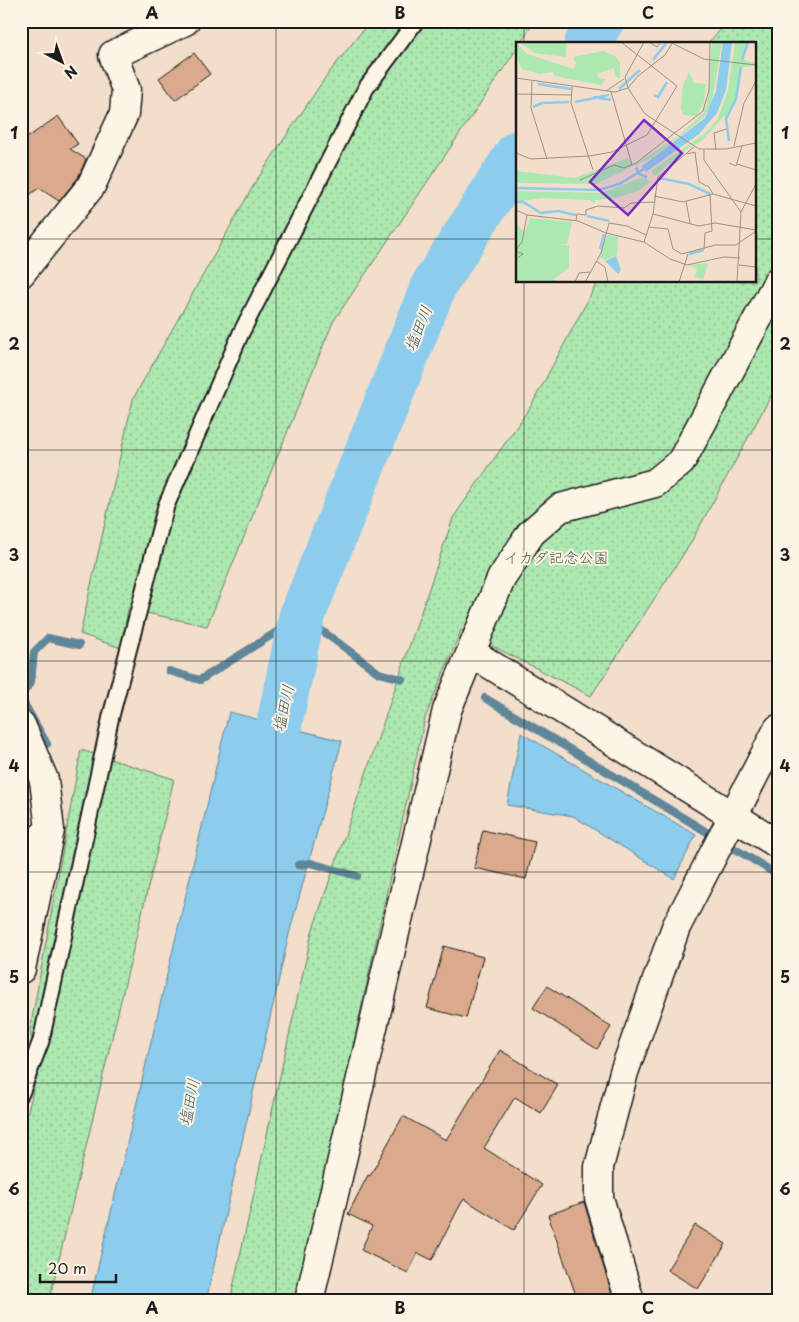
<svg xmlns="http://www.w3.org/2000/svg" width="799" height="1322" viewBox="0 0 799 1322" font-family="'Playpen Sans','Klee One',sans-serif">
  <defs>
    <pattern id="grass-dots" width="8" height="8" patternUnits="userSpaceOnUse" patternTransform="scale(1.25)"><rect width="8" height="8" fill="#ace8af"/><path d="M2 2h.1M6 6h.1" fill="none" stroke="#93c696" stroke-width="1.8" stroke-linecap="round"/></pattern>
  </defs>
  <rect width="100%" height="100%" fill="#f2decb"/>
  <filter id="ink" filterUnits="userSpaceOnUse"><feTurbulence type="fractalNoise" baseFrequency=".02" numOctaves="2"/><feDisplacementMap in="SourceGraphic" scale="10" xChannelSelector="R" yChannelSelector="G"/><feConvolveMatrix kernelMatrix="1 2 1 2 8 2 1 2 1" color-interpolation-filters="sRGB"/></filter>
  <g filter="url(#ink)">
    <path fill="url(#grass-dots)" stroke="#648266" d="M370,21H535L520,44H518V47L333,322L207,626L128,609L121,648L80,634L133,399L256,181L325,78Z
      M729,21H778V383L690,544L591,696L461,630L425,718L297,1301H230L312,932L453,518L531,406L598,281H755V44H707Z
      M81,750L174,779L49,1301H21V1140L37,1074L30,1030Z"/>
    <path fill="#8ccced" stroke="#5f8699" d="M229,712L342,741L289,934L206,1301H90Z
      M521,733L696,835L674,879L573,816L507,805Z"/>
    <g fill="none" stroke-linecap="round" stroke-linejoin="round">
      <path stroke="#5f8699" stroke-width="8" d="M169,671L200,680L302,616L379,673L402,679
        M21,696L31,682L34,652L48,638L79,645
        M21,698L47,744
        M485,698L778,875
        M298,865L311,863L357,876"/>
      <path stroke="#8ccced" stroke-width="46" d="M587,44L601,21
        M260,785L279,725L302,616L434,285L518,153"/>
    </g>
    <path fill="#dbaa8d" stroke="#1c1c1c" d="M194,53L210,74L175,100L159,78Z
      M58,116L78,144L70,149L86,159L78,178L59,201L39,188L21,201V142Z
      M483,830L535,842L526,879L474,868Z
      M444,946L483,957L466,1018L427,1008Z
      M547,986L611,1027L597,1049L533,1008Z
      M500,1050L558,1085L541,1113L515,1097L484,1148L542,1185L514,1230L464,1199L458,1209L432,1260L418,1253L408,1273L361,1250L372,1226L348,1214L368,1175L370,1176L403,1116L446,1140Z
      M584,1202L614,1301H578L548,1215Z
      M695,1225L726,1244L698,1289L667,1270Z"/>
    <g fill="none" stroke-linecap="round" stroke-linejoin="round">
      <defs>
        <path id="service" d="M21,1093L41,1041L111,716L166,506L241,333L366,88L416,21"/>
        <path id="minor" d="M21,273L91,186L124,114L126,90L113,55L185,21
          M472,653L778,844
          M21,725L44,780L50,830L21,969
          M21,854L50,830
          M309,1301L447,710L501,579L531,533L560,508L655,483L681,462L778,281
          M630,1301L599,1198V1167L624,1072L676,927L778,729"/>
      </defs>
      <use href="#service" stroke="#1c1c1c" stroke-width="19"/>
      <use href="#minor" stroke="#1c1c1c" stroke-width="31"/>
      <use href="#service" stroke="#fcf5e5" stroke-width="15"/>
      <use href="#minor" stroke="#fcf5e5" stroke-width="28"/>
    </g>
  </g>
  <path fill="none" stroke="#1c1c1c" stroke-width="1" stroke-opacity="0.55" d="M276,21V1301M524,21V44M21,239H518M755,239H778M524,281V1301M21,450H778M21,661H778M21,872H778M21,1083H778"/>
  <g text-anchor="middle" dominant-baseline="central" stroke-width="4" stroke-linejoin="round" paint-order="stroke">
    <g font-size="15" fill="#475948" stroke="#fcf5e5">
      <text x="556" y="556">イカダ記念公園</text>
    </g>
    <g font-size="16" font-style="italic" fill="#435a65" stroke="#fcf5e5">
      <text transform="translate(417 328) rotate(-68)">塩田川</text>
      <text transform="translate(282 708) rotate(-77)">塩田川</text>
      <text transform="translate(188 1102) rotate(-79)">塩田川</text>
    </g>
  </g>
  <g transform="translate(516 42)">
    <rect width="240" height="240" fill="#f2decb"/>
    <path d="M196,0H206L196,60L188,75L135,116L80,142L0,141V129L59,136L112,116L116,124L164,93L187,71L191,62ZM219,0H232L227,18L240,21V24L226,25L220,57L211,77L208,74L185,100L173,105L139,134L135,129L188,92L202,77L212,48ZM128,135L134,140L122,149L99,156L79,158L78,162L74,158L26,156L0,160V149L85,151ZM91,193L102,194L101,213L89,218L84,215ZM192,221L187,237L179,235L181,227L174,223Z" fill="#ace8af"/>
    <path d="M0,0L11,12L58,27L60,21L57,15L87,9L99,14L104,21V36L100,35L98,26L81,32L82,36L90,37L85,43L39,34L37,30L24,32L6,27L0,14ZM14,176L56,180L51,202H46V227L38,237L40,240H0V182L9,190Z" fill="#ace8af"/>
    <path d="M46,202L53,204V226L38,237L46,227Z" fill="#ace8af"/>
    <path d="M3,0H50V15L19,11ZM173,30L178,41L190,42L188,60L180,74L168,73L165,66L167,43Z" fill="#ace8af"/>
    <path d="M207,0H216L210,48L201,71L183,92L130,130L126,124L189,76L200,49ZM100,214L105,228L102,232L89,219Z" fill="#8ccced"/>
    <path fill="none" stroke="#8ccced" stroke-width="2.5" d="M137,18L151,0M226,18L232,0M22,42L55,47M103,47L124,28M138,53L142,55L151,40M77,55L95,58M59,60L93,53M17,65L26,61L53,60M213,99L210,77L220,57L225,25M120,125L123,132L131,135M143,136L173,142L194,152M0,146L83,148L103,142L131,125M0,160H7L25,171L42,169L60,173M71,174L93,179M84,207L88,192M173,212L188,208"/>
    <path fill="none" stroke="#9c9085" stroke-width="1" d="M133,0L141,5L145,0M157,0L149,13L122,34L112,46L129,72L183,107H210L240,101M156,1L188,17L240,23M0,36L99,50L112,46M16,39L15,66L31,117M56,45L55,61L77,128M112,46L109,35L128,0M90,49L108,37M95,50L116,123M0,52L55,53M218,104L228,61L240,39M188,108V118L225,170L221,240M200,108L198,91L210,87M0,111L15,117L73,114L96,110L131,93L161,44L105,0M171,112L179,110L183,140L193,145L197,152M213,121L220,124L226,104M221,122L240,128M64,138L98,123L108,126L120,121L187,69L193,48L194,0M138,154L167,160L197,152L240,164M170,159L174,181M0,168L11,173L62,179L90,191L128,200L154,217L171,223L208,215L224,216M225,170L240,142M137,172L183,184L199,181L240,188M60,178L61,172L70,173V168L82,164L108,166L115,161L138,160M132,185L152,187L157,207L166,212L199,203H220L240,189M128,200L137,172L142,135L178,105M188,207L189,191L196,189L194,153M0,208L6,200L11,173M0,209L7,212L0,217M80,219L89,225L92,240M223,223L240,225M59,240L63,231L74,230M69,240L85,211L93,181L111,184L130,193M163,240L172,212"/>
    <path fill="#7b2cbf" fill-opacity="0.15" stroke="#7b2cbf" stroke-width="2.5" d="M128,78L166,111L112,173L74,140Z"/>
    <rect width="240" height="240" fill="none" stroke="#1c1c1c" stroke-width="2.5"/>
  </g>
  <rect width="799" height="1322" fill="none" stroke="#fcf5e5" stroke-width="55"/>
  <g transform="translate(62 62) rotate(139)" stroke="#fcf5e5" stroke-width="4" paint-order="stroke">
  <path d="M0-4L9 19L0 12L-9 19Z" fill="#1c1c1c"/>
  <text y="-8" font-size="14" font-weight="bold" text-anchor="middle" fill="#1c1c1c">N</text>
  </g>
  <path d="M40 1274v8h76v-8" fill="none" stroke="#1c1c1c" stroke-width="2.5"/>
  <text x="48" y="1274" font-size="15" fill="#1c1c1c" stroke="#fcf5e5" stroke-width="4" paint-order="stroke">20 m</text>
  <rect x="28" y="28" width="744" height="1266" fill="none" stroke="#1c1c1c" stroke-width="2"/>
  <g font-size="16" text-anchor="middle" font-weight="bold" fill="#1c1c1c">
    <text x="152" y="19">A</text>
    <text x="400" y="19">B</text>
    <text x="648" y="19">C</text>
    <text x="14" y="139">1</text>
    <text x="785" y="139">1</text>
    <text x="14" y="350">2</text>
    <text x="785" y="350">2</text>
    <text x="14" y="561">3</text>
    <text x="785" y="561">3</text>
    <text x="14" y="772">4</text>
    <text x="785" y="772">4</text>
    <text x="14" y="983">5</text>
    <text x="785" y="983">5</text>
    <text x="14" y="1195">6</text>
    <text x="785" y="1195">6</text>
    <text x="152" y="1314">A</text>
    <text x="400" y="1314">B</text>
    <text x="648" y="1314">C</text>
  </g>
</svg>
